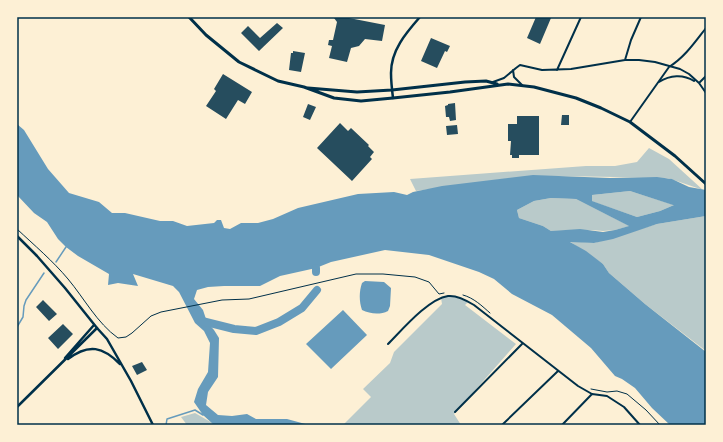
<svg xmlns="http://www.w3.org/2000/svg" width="723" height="442" viewBox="0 0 723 442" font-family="'Exo 2',sans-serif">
  <rect width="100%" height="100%" fill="#fdf0d5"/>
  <path fill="#b9caca" d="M649,148L669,159L703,190L668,178L560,176L504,179L416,191L410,179L586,166H615L637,162Z
    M630,191L674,205L660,211L637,217L591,201L592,195Z
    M551,198L576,199L630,226L615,230L603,231L592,230L551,231L543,226L519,218L517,210L534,201Z
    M706,216V351L645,304L609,273L603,264L569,241L594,243L657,224Z
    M448,296L455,297L468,302L465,305L516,344L454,414L461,425H343L371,397L363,389L390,363L394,352L442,304L441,298Z
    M195,413L214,424L219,425H187L181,417Z"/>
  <path fill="#669bbc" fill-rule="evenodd" d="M17,124L24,130L48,169L69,193L99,202L112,213H125L160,221H173L187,226L214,223L217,220H221L224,228L230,229L241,223H258L273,219L298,208L358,194L394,192L407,195L413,192L442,186L533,175L610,178L657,177L672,179L689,187L706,190V216L657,224L613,239L594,243L570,242L586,251L603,264L609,273L645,304L706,352V425H670L652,408L635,388L622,379L615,376L591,348L552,315L512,294L494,279L479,272L429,255L385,250L331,262L316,268L280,276L260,286H224L208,287L197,290L194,299L203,310L207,322L214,330L219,338L218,377L208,392L206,405L218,415L232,416L247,414L256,419H287L309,425H214L203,415L194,402L198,389L208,372L210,343L204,331L195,323L179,292L173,286L133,274L138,286L118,283L108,285L109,274L78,256L66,247L58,239L47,222L34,213L17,195ZM630,191L673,205H674L660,211L637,217L592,201V195ZM551,198L576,199L629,226L615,230L603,232L580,229L551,231L543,226L519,218L517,210L534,201Z
    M365,281L384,282L391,288L390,306L388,311C380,315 370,314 362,310C359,302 359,291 362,283Z
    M343,310L367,335L331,369L306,344Z"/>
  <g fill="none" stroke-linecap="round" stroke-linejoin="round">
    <path stroke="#669bbc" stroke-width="1.5" d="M56,262L66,247
      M17,327L23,317L24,306L26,300L44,273
      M166,425L167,419L195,410L203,415"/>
    <path stroke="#669bbc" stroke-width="8" d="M316,268V272
      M202,321L234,329L256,331L279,322L302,308L317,290"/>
  </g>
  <path fill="#264d5e" d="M344,17L385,25L382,41L365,39L359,46L351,48L347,62L329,58L332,46L328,45L329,40H333L337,22L334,18Z
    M536,17L551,18L540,44L527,38Z
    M277,23L283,28L259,51L241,33L248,26L260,38Z
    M431,38L450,46L447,52L445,51L437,68L421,61Z
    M293,51L305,53L301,72L289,70L291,53H293Z
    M223,74L252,92L245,104L238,100L226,119L206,106L216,91L214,89Z
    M455,103L456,120L450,121L449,117H446L445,106L448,105V104Z
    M308,104L316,107L310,120L303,117Z
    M562,115H569V125H561Z
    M517,116H539V155H519V158H512V155H510L511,141H508V124H517Z
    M340,123L348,131L351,128L369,145L368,146L374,152L370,157L372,159L352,181L317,148Z
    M457,125L458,134L447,135L446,126Z
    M43,300L57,314L49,321L36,307Z
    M63,324L73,334L58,349L48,338Z
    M142,362L147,370L137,375L132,366Z"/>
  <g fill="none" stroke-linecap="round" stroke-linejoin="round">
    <path stroke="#003049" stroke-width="1" d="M17,229C34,245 53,261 68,279C84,298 97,323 118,338L126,337L132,333L151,316L161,312L222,300L249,299L356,274H383L415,277L429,282L439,294L444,293
      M463,295C474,298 482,306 490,313
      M591,389L607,392L617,391L627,394L646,410L660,425"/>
    <path stroke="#003049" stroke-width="2" d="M625,60L631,40L641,17
      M513,70L514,77L522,85
      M557,70L581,17
      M493,82L504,78L516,68L520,65L542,70L571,69L625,60H639L655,62L680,69L689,74L699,83L706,93
      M659,82C670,75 683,74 694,81
      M699,83L706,76
      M630,122L669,67C685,57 695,42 706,28
      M388,344C402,330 428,299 448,296C457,295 466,300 474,305L578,386L592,394L607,396L624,407L640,425
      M455,412L522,344
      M502,425L558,371
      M562,425L592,394"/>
    <path stroke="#003049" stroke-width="2.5" d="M393,98C392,90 391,82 391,73C391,50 406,33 420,17
      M17,236L37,256L65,288L97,328"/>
    <path stroke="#003049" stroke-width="2.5" d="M65,358L94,325
      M68,359C89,343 103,347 120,364
      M17,407L97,328L107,339L131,381L153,425"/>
    <path stroke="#003049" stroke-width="3" d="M189,17L206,35L239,62L278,81L304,87L334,98L361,101L393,98L450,92L508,84L534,87L576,98L601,108L630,122L675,156L706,184
      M308,88L357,92L392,90L465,82L486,81L497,84"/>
  </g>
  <rect width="723" height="442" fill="none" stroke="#fdf0d5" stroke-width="36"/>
  <rect x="18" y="18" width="687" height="406" fill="none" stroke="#003049" stroke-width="1.5"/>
</svg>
